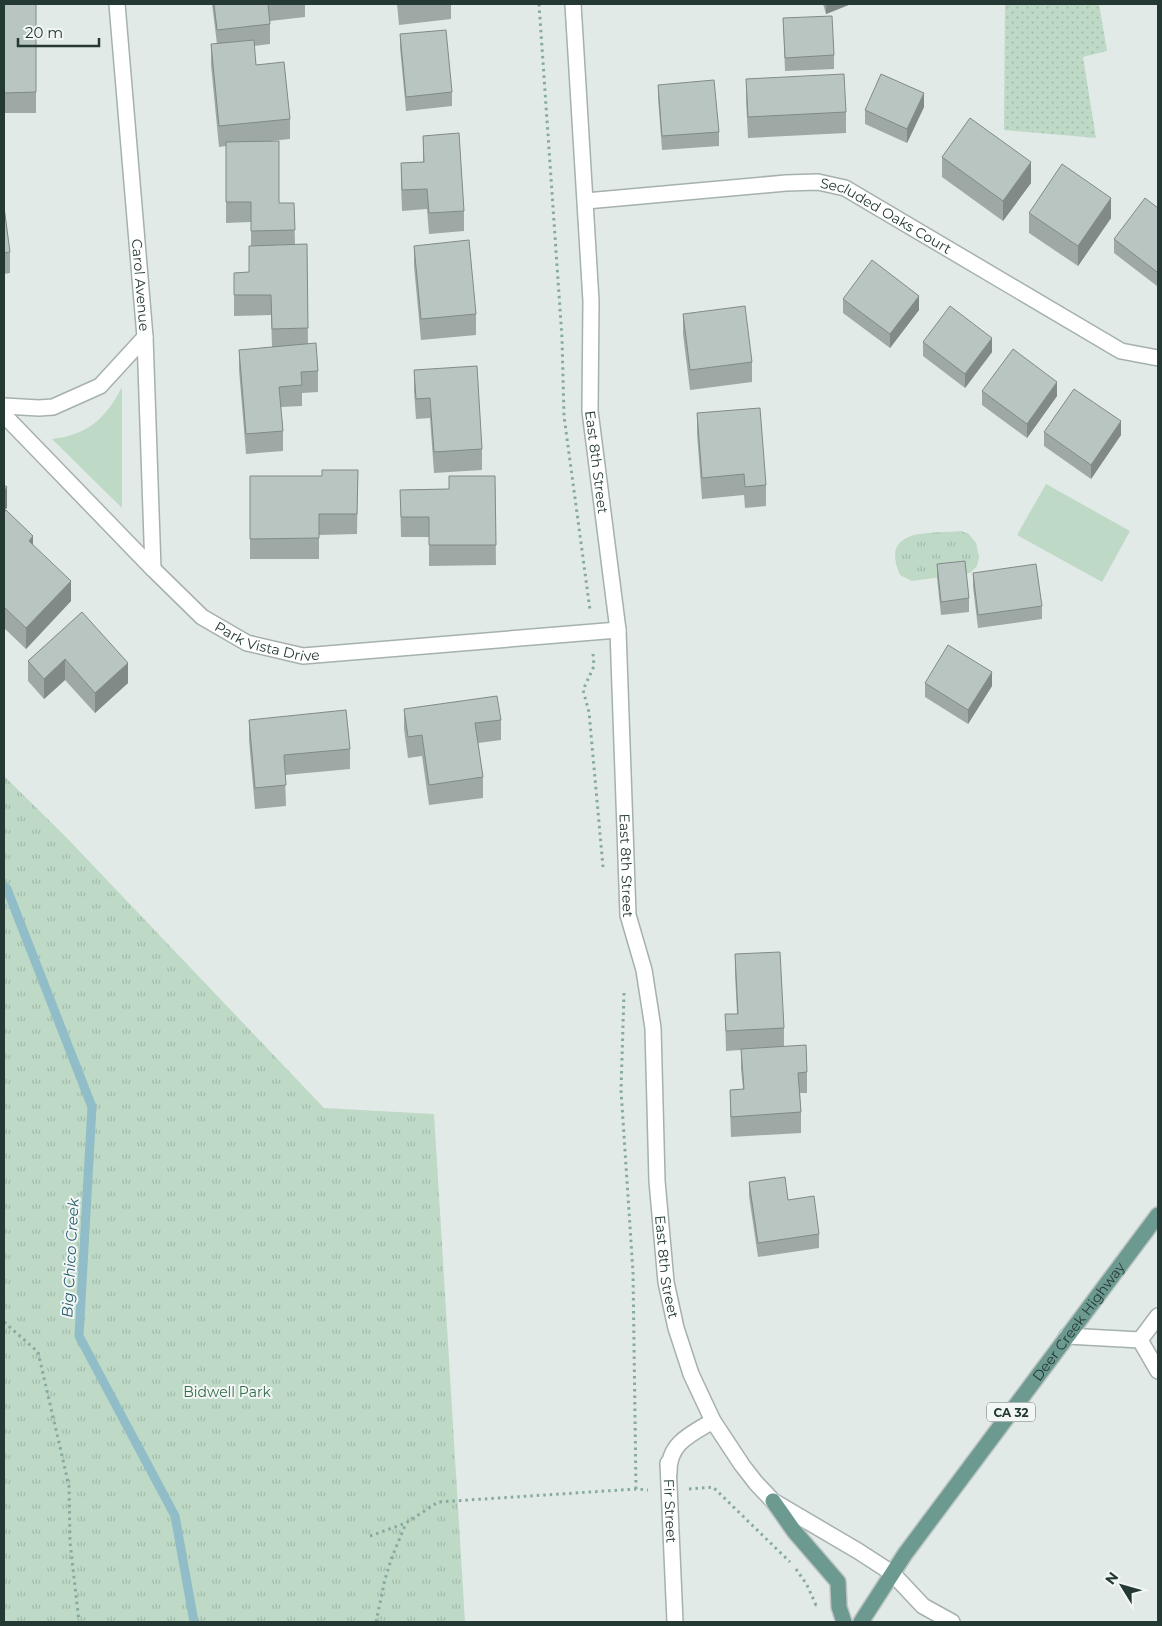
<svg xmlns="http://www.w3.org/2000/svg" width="1162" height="1626" viewBox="0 0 1162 1626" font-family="Montserrat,sans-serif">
  <defs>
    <pattern id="park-tufts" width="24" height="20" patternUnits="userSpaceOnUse" patternTransform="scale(1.25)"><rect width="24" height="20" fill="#bed9c6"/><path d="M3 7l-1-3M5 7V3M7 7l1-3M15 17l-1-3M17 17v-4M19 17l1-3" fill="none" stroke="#a3bbab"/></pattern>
    <pattern id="garden-dots" width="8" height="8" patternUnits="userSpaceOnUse" patternTransform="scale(1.25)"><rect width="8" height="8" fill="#bed9c6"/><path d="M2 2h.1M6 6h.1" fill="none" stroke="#a3bbab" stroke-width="1.8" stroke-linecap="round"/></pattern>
  </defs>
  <rect width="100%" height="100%" fill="#e2eae7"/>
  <path fill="#bed9c6" d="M122,387V508L52,439C88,435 106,418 122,387Z
    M1046,484L1130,531L1102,582L1017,535Z"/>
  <path fill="url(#park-tufts)" d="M961,531L969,534L976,543L979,557L977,566L970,573L912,581L900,575C879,527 930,534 961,531Z
    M4,776L65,836L324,1108L434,1114L465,1622H4Z"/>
  <path fill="url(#garden-dots)" d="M1005,4H1099L1107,51L1083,57L1096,138L1004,130Z"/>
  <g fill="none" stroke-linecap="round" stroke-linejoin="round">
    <path stroke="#91bdc8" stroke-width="9" d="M4,886L7,889L92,1107L79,1336L175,1516L194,1622"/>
    <defs>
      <g id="minor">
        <path id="s1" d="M117,4L145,337L153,569"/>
        <path id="s2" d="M573,4L591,301L590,411L618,630L628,915L644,970L653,1028L657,1181L666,1282L676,1328L691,1374L713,1421L742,1465L756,1483L773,1501L858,1551L892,1573L923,1606L952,1622"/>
        <path id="s3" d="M586,201L786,183L818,182L845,188L1121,351L1158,358"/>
        <path d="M4,406L39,408L53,407L100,386L145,337"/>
        <path id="s4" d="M4,415L153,569L202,617L247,643L303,656L618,630"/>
        <path d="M1067,1336L1140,1340"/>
        <path d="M1140,1340L1158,1371"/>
        <path d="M1140,1340L1158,1316"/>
        <path id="s5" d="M668,1463L675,1622"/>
        <path d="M669,1473C668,1443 691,1434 713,1421"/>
      </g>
      <g id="major">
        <path d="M773,1501L794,1531L838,1582L839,1607L844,1622"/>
        <path id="s6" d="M861,1622L905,1554L1158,1215"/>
      </g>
    </defs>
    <use href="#minor" stroke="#a5b1ae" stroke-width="18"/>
    <use href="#major" stroke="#bdc4c2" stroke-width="18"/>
    <path stroke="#86aaa1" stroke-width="3" stroke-dasharray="2.5 4" stroke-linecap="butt" d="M539,4L562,338L564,416L590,610
      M593,654L594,666L583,690L589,712L603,867
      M624,993L621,1090L633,1272L636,1489
      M4,1322L38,1352L69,1486L70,1542L79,1622
      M689,1489L713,1487L790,1562
      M370,1536L406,1523L438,1502L636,1489L648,1490
      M796,1569L807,1585L816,1605L818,1604
      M376,1622L385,1579L392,1557L406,1523"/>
    <use href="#minor" stroke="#fff" stroke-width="15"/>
    <use href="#major" stroke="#6c9a91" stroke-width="15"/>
  </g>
  <path fill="#9ea9a5" d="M4,4H36V113H4Z
    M212,4H305V17L270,21V44L254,46L256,65L290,119V139L271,141L279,203H294L295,245L307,244L308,344L318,371V392L302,393V406L281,407L283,431V451L246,454L239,370V350L272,347L271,315L234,316V273L249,272L251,245V222L226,223V146L219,147L211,65V44H217Z
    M397,4H451V19L399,25Z
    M823,4H851L826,14Z
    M783,18L834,55V69L785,71Z
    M400,34L452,92V106L406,111L400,48Z
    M746,79L846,112V133L748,138L746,100Z
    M658,85L719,132V146L662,150L658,98Z
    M924,107L907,143L865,124V110Z
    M423,136L464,211V231L429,234L427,209L402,211L401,184V163L423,162Z
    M942,157L1031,183L1003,221L942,177Z
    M4,207L10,252V273L4,274Z
    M1158,208L1157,286L1114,253V239Z
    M1029,213L1111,218L1078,266L1029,233Z
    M414,246L476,314V335L421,340L414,266Z
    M843,299L919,310L890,348L843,313Z
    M683,314L752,362V382L690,390L683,334Z
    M923,342L992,352L965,388L923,356Z
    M414,370L482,449V470L434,473L430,418L416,419L414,391Z
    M982,391L1057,396L1027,438L982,405Z
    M697,413L766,485V506L745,508L744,495L702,499L697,434Z
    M1044,432L1121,435L1091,479L1044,446Z
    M358,470L357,534L319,535V559H250V476H322Z
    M495,476L496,565L429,566V537H401L400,490L449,489Z
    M4,513L33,545L71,601L26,649L4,628Z
    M937,564L969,598V612L941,615L937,578Z
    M973,573L1042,606V619L978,628L973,587Z
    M82,612L128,683L95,713L65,680L44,699L28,681V661Z
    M925,683L992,686L968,724L925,697Z
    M404,709L501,720V740L478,743L483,777V798L429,805L422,756L408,758L404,729Z
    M249,720L350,749V769L285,775L286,806L255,809L249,740Z
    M735,954L784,1028V1046L807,1072V1093H800L801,1112V1133L731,1137L730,1110V1090L743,1089L741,1069V1050L726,1051L725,1014H737L735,974Z
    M749,1182L819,1234V1248L758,1257L749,1196Z"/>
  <path fill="#818a86" d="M826,4H851L826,14Z
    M924,93V107L907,143V129Z
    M1031,162V183L1003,221V201Z
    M1111,198V218L1078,266V246Z
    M1158,271V285L1157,286V272Z
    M919,296V310L890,348V334Z
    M992,338V352L965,388V374Z
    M1057,382V396L1027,438V424Z
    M1121,421V435L1091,479V465Z
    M7,487V508L4,511V491Z
    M33,536V556L29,541Z
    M71,581V601L26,649V628Z
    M65,659V680L44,699V679Z
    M128,663V683L95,713V693Z
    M992,672V686L968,724V710Z"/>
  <path fill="#b8c5c0" stroke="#818a86" d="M4,4H36V92L4,93Z
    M214,4H268L270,24L217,30Z
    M832,16L834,55L785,58L783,18Z
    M446,30L452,92L406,97L400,34Z
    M254,40L256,65L284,62L290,119L219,126L211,44Z
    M844,74L846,112L748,117L746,79Z
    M881,74L924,93L907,129L865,110Z
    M714,80L719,132L662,136L658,85Z
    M970,118L1031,162L1003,201L942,157Z
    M459,133L464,211L429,213L427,189L402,190L401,163L424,162L423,136Z
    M279,141V203H294L295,230L251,231V202H226V142Z
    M1062,164L1111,198L1078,246L1029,213Z
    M1145,198L1158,208V271L1157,272L1114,239Z
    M4,207L10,252L4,253Z
    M469,240L476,314L421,319L414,246Z
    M307,244L308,328L272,329L271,295H234V273L249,272V246Z
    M872,260L919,296L890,334L843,299Z
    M745,306L752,362L690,370L683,314Z
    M950,306L992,338L965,374L923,342Z
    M316,343L318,371L301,372L302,385L279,387L283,431L246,434L239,350Z
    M1013,349L1057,382L1027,424L982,391Z
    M477,366L482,449L434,452L430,398L416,399L414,370Z
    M1074,389L1121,421L1091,465L1044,432Z
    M760,408L766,485L745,487L744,474L702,478L697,413Z
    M322,470H358L357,514H319V538L250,539V476H322Z
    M449,476H495L496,545H429V517H401L400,490L449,489Z
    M4,485L7,487L4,491Z
    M6,510L33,536L29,541L71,581L26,628L4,607V513Z
    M965,561L969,598L941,602L937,564Z
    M1036,564L1042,606L978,615L973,573Z
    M82,612L128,663L95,693L65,659L44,679L28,661Z
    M948,645L992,672L968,710L925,683Z
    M497,696L501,720L475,723L483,777L429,785L422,735L408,737L404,709Z
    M346,710L350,749L284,755L286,785L255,788L249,720Z
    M780,952L784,1028L726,1031L725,1014H738L735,954Z
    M806,1045L807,1072L798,1073L801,1112L731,1117L730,1090L744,1089L741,1049Z
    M785,1177L788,1200L814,1196L819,1234L758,1243L749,1182Z"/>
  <g text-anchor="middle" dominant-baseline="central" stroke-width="4" stroke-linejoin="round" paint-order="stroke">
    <rect fill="#f2f7f5" stroke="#62726e" stroke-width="1" x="987" y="1402.5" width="48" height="19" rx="4"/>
    <g font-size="12" font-weight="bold" fill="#243934">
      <text x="1011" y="1412">CA 32</text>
    </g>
    <g font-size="14" fill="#243934" stroke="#f2f7f5">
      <text stroke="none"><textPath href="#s3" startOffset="309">Secluded Oaks Court</textPath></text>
      <text stroke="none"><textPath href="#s1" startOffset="282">Carol Avenue</textPath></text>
      <text stroke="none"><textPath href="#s2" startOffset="459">East 8th Street</textPath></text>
      <text stroke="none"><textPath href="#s4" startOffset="354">Park Vista Drive</textPath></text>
      <text stroke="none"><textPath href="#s2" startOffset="864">East 8th Street</textPath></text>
      <text stroke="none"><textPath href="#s2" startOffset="1269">East 8th Street</textPath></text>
      <text stroke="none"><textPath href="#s6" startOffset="371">Deer Creek Highway</textPath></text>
      <text stroke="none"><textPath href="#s5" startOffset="48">Fir Street</textPath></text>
    </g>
    <g font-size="14" fill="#346a4c" stroke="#f2f7f5">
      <text x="227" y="1392">Bidwell Park</text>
    </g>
    <g font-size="15" font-style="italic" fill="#265d6d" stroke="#f2f7f5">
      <text transform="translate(70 1258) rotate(-87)">Big Chico Creek</text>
    </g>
  </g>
  <rect width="1162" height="1626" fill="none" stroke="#243934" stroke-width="10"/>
  <g transform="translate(1122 1586) rotate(307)" stroke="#f2f7f5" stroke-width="4" paint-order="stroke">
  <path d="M0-4L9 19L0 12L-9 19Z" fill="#243934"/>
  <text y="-8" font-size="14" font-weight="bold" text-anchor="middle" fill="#243934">N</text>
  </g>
  <path d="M18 38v8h81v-8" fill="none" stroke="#243934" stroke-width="2.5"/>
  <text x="25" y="38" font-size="15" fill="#243934" stroke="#f2f7f5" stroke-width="4" paint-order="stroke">20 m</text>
</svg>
